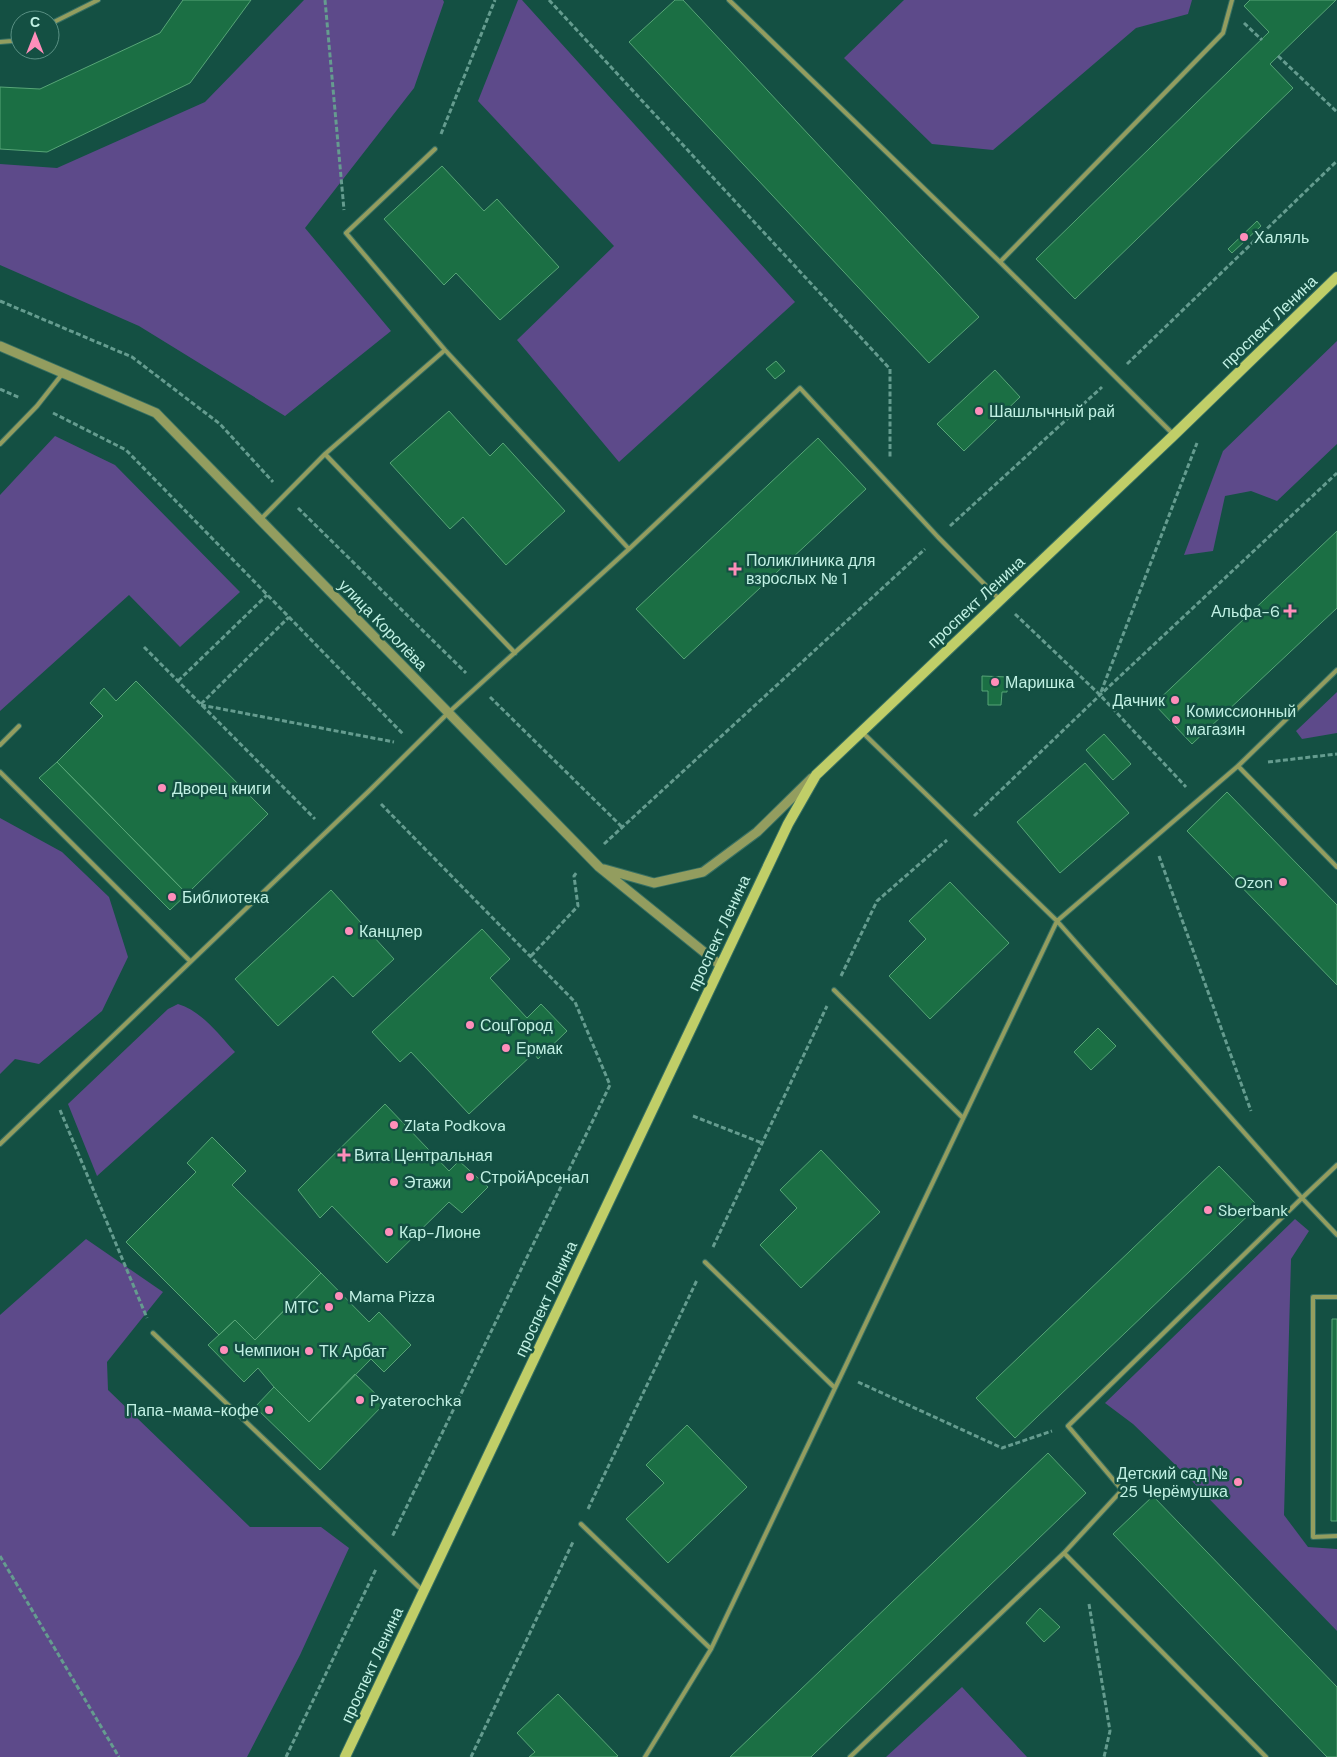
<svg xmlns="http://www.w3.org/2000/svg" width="1337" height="1757" viewBox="0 0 1337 1757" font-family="'DM Sans',sans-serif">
  <rect width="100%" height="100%" fill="#145043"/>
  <path fill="#5d4a8a" d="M304,0H443L444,2L414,88L305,228L391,331L285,416L139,326L0,265V164L57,168L205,102Z
    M518,0H522L795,302L619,462L517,340L614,246L478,101Z
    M904,0H1192L1188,14L1136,28L993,150L932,144L844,58Z
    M1337,341V444L1277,501L1251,491L1225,496L1213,551L1184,555L1223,451Z
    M55,436L115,465L240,592L180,647L129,595L0,711V495Z
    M1337,692V733L1302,739L1296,731Z
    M0,818L62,852L109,897L128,957L102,1011L39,1064L15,1059L0,1074Z
    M178,1004C203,1012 218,1034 235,1052L97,1176L68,1104L168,1009Z
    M1295,1219L1309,1231L1291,1259L1284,1515L1308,1547L1337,1549V1631L1190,1479L1133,1424L1105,1403Z
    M86,1239L163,1292L107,1362L108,1390L250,1527H321L349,1548L300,1655L247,1757H0V1315Z
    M962,1687L1027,1757H886Z"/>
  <path fill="#1b6f44" stroke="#57a577" d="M183,0H251L190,83L47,152L0,149V87L40,89L160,33Z
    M675,0H683L979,317L929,363L629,42Z
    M1250,0H1336L1270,64L1293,88L1075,299L1036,259L1269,32L1244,6Z
    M442,166L484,211L497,199L559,267L500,320L456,273L444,285L384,219Z
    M1257,221L1261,226L1232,253L1228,249Z
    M776,361L785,371L775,379L766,369Z
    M995,370L1020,397L964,451L937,424Z
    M449,411L490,456L503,443L565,511L506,565L463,517L450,529L390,463Z
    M818,438L866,489L684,659L636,609Z
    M1337,531V608L1192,744L1154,704Z
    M982,676L1008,677L1007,692H1002L1001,705H988V691H982Z
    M136,681L268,814L187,894L57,762L103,716L90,703L104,688L116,701Z
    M1104,734L1131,764L1113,780L1086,750Z
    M57,762L187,894L170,910L39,778Z
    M1085,763L1129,813L1060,873L1017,822Z
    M1227,792L1337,905V985L1187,831Z
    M950,882L1009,943L930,1019L889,976L926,939L909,921Z
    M331,890L394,959L353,997L333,976L278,1026L235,979Z
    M482,929L510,959L490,978L527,1018L541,1004L567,1031L538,1059L534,1053L469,1114L411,1052L400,1062L372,1032Z
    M1098,1028L1116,1046L1091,1070L1074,1052Z
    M385,1104L449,1171L459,1161L488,1187L462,1213L449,1202L387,1263L332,1206L320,1218L298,1190Z
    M212,1137L246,1171L232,1185L321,1273L255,1340L235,1320L219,1335L126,1242L196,1172L187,1163Z
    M821,1150L880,1212L801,1288L760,1245L797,1208L780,1190Z
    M1219,1166L1258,1206L1015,1438L976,1398Z
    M321,1273L369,1322L379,1312L411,1345L384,1372L371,1359L309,1422L274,1387L258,1368L244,1382L208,1345L235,1320L255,1340Z
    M1332,1319H1337V1521H1331Z
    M355,1374L385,1403L320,1470L255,1407L274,1387L309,1422Z
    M687,1425L747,1487L668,1563L626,1519L664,1483L646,1465Z
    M1048,1453L1086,1493L815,1753L811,1757H730Z
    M1153,1496L1337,1687V1757H1327L1113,1534Z
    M1040,1608L1060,1627L1044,1642L1026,1623Z
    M558,1694L618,1756L616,1757H529L535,1752L517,1733Z"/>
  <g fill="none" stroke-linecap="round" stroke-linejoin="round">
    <defs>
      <path id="service" d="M729,0L1000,262L1223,33L1232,0
        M50,24L98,0
        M0,42L12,41L20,37
        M435,149L346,233L445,350L629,549
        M1000,262L1174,435
        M0,444L37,406L63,373
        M325,454L445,350
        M260,520L325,454L515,653
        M863,733L1057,921L1302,1198L1337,1165
        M0,745L19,726
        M1238,766L1337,670
        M0,772L190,961
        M834,990L963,1118
        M0,1144L369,791L447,714L629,549L800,388L938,537L1000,600
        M705,1262L835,1388
        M1337,1297H1313V1537L1337,1536
        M153,1333L423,1591
        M581,1524L711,1649
        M1064,1553L1266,1757
        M645,1757L711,1649L1057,921L1238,766L1337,867
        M850,1757L1064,1553L1122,1490L1068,1426L1302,1198L1337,1235"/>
      <path id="tertiary" d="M0,346L156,413L599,867L720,965
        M604,869L654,883L703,872L757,832L812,778"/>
      <path id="secondary" d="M345,1757L788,824L816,775L1174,435L1337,277"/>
    </defs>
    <use href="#service" stroke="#377063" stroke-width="6"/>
    <use href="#tertiary" stroke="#377063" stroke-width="11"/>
    <use href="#secondary" stroke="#377063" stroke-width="12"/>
    <path stroke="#659c8f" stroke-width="3" stroke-dasharray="5 2.5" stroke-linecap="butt" d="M325,0L344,210
      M549,0L890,369V457
      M1244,23L1262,40
      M1278,56L1337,112
      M441,134L495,0
      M0,301L132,357L220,424L273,482
      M1127,364L1337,161
      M0,389L20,398
      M53,413L126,450L403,734
      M298,508L466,673
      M950,526L1102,387
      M1015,614L1100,695L1186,787
      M144,647L315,819
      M178,681L267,595
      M1101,692L1197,443
      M490,697L622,827
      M201,704L289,617
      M201,705L394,742
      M1268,762L1337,754
      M381,804L575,1002L610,1085L392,1537
      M974,816L1100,695L1337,473
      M604,844L925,549
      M1159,856L1251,1111
      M531,956L578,906L574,876L577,872
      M841,976L877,901L947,840
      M60,1110L147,1318
      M693,1116L762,1143
      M713,1247L827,1006
      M858,1382L1002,1448L1052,1431
      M588,1509L697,1280
      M0,1556L119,1757
      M1089,1604L1110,1731L1104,1757
      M286,1757L376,1569
      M471,1757L573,1542"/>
    <use href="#service" stroke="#939d5f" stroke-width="4"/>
    <use href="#tertiary" stroke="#939d5f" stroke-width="9"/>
    <use href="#secondary" stroke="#c0ce68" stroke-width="10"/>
  </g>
  <g fill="#ff8eba" stroke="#145043" stroke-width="2">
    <circle cx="1244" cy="237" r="5"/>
    <circle cx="979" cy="411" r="5"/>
    <path d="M732.5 561.5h5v5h5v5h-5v5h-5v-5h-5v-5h5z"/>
    <path d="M1287.5 603.5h5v5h5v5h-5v5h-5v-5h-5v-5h5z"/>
    <circle cx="995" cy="682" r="5"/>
    <circle cx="1175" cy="700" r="5"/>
    <circle cx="1176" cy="720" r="5"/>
    <circle cx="162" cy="788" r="5"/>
    <circle cx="1283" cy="882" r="5"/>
    <circle cx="172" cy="897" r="5"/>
    <circle cx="349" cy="931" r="5"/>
    <circle cx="470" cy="1025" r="5"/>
    <circle cx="506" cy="1048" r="5"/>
    <circle cx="394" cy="1125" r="5"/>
    <path d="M341.5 1147.5h5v5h5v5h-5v5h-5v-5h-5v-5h5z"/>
    <circle cx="470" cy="1177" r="5"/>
    <circle cx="394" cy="1182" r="5"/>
    <circle cx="1208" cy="1210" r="5"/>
    <circle cx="389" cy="1232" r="5"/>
    <circle cx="339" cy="1296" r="5"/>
    <circle cx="329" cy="1307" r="5"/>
    <circle cx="224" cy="1350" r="5"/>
    <circle cx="309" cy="1351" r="5"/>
    <circle cx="360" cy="1400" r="5"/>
    <circle cx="269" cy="1410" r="5"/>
    <circle cx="1238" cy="1482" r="5"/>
  </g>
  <g text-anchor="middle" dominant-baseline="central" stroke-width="5" stroke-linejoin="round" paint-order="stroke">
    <g font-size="16" fill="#c1f1e4" stroke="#145043" text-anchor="start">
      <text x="1254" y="237">Халяль</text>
      <text x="989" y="411">Шашлычный рай</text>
      <text x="746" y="560">Поликлиника для<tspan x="746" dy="18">взрослых № 1</tspan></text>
      <text x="1280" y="611" text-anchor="end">Альфа-6</text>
      <text x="1005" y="682">Маришка</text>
      <text x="1165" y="700" text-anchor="end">Дачник</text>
      <text x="1186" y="711">Комиссионный<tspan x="1186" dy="18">магазин</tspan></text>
      <text x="172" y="788">Дворец книги</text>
      <text x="1273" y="882" text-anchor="end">Ozon</text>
      <text x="182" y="897">Библиотека</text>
      <text x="359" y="931">Канцлер</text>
      <text x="480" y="1025">СоцГород</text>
      <text x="516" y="1048">Ермак</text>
      <text x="404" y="1125">Zlata Podkova</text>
      <text x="354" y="1155">Вита Центральная</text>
      <text x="480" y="1177">СтройАрсенал</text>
      <text x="404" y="1182">Этажи</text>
      <text x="1218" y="1210">Sberbank</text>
      <text x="399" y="1232">Кар-Лионе</text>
      <text x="349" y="1296">Mama Pizza</text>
      <text x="319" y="1307" text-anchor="end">МТС</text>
      <text x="234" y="1350">Чемпион</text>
      <text x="319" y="1351">ТК Арбат</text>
      <text x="370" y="1400">Pyaterochka</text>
      <text x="259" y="1410" text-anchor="end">Папа-мама-кофе</text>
      <text x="1228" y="1473" text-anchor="end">Детский сад №<tspan x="1228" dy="18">25 Черёмушка</tspan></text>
    </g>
    <g font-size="16" fill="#c1f1e4" stroke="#145043">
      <text transform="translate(1269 322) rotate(-44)">проспект Ленина</text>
      <text transform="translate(976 602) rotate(-43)">проспект Ленина</text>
      <text transform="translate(383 625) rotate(46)">улица Королёва</text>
      <text transform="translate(719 933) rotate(-65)">проспект Ленина</text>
      <text transform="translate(546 1299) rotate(-65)">проспект Ленина</text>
      <text transform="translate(372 1665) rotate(-65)">проспект Ленина</text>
    </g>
  </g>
  <g transform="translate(35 35)"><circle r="24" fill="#145043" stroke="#599083"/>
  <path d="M0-4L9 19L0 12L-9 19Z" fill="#ff8eba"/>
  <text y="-8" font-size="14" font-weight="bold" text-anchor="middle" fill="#c1f1e4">С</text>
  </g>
</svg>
